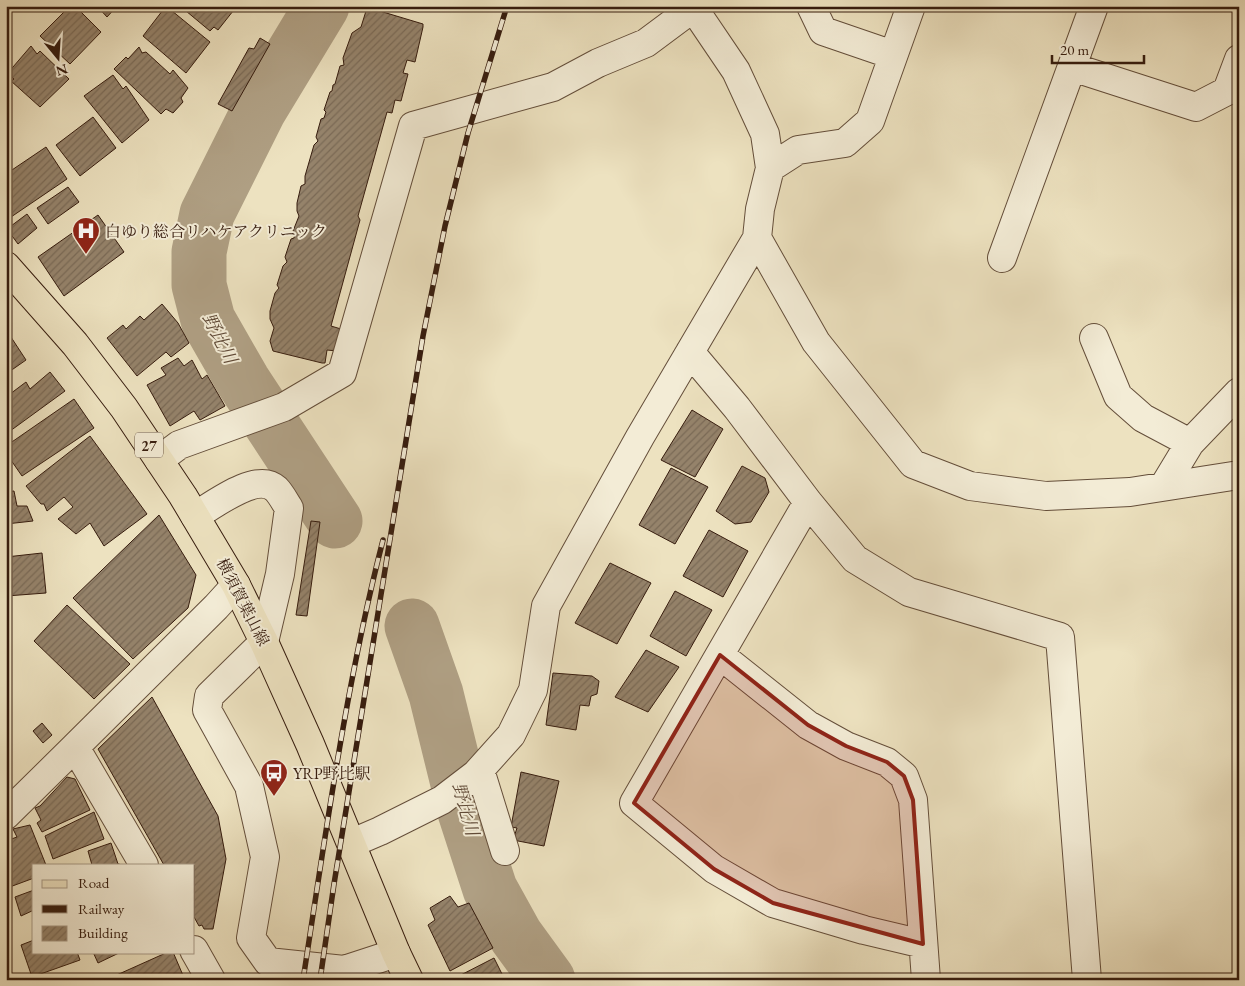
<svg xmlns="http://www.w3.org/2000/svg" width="1245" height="986" viewBox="0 0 1245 986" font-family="'EB Garamond','Noto Serif JP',serif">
  <defs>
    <pattern id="building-hatch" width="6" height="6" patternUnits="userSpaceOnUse" patternTransform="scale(1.25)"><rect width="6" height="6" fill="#95836b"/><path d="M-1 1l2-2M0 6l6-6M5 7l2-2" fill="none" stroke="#7a6a56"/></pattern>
  </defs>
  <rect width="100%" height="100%" fill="#ede2c0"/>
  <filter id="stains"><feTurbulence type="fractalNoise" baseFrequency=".004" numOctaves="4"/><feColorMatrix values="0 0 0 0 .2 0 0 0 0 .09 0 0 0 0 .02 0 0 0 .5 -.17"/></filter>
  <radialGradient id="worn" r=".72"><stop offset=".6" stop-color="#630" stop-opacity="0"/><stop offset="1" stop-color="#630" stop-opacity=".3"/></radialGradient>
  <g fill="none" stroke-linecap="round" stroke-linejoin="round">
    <path stroke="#af9f83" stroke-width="55" d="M322,6L259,110L207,214L199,252V285L208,320L243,381L335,521
      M412,626L436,694L465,812L490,889L516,936L548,980"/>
  </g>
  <path fill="url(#building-hatch)" stroke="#361c0e" d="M75,6L101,32L70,64L40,36L68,8L71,11Z
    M97,6H117L107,17Z
    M166,6L210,42L186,73L143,36Z
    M180,6H237L218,30L214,27L210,31Z
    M373,9L423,24V27L415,62L407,60L403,73L408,74L401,101L395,100L392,113L387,112L358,216L360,220L331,326L341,329L337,351L327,350L325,363H322L273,351L270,341L274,328L270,319V311L275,293L279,288L277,285L283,266L287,262L285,257L291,239L294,238L295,234L293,231L299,216L297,211V203L301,186L305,184V176L314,145L318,141L316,137L321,119L324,118L326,112L324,110L330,92L332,91L333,85L335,84L340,66L344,65L343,58L352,33L361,27L366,11Z
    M260,38L270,44L232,111L218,104L249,48L254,49Z
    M31,46L37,54L40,51L69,79L40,107L11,81L14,79L7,74Z
    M139,47L142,53L146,52L170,74L173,70L188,88L181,98L183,102L173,113L166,109L161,114L114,69L126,57L128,59Z
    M113,75L123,89L126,86L149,120L122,143L84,96Z
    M93,117L116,148L80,176L56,145Z
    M46,147L67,179L11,217L6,211V174Z
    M68,187L79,202L48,224L37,208Z
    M27,214L37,228L18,244L7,229Z
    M98,215L124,252L64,296L38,257Z
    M162,304L178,323L189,343L171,357L166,352L137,376L107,338L123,325L126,329L140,316L144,320Z
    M7,331L26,360L6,374V332Z
    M178,358L184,366L192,360L202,379L207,375L225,406L200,420L194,411L170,426L147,385L166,375L161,368Z
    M50,372L65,391L6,434V397L26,382L30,389Z
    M74,399L94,428L22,476L6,453V446Z
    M692,410L723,429L695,477L661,460Z
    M90,436L147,514L104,546L90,523L76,534L58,519L73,507L64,497L47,511L44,504H41L26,486Z
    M742,466L765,478L769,492L751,522L735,524L716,511Z
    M671,468L708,487L675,544L639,525Z
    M14,491L17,506H27L33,521L6,524V492Z
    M159,515L196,575L188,608L133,659L73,598Z
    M311,521L320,522L307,616L296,615Z
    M709,530L748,551L723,597L683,576Z
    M42,553L46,593L6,596V557Z
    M610,563L651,583L617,644L575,623Z
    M675,591L712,610L686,656L650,636Z
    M67,605L130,664L94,699L34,641Z
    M646,650L679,667L648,712L615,697Z
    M553,673L592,676L599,681L597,694L591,696L589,706L580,705L576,730L546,725Z
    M152,697L218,816L226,859L213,929H204L202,925L199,926L194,917V865H164L98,749Z
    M42,723L52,735L43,743L33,731Z
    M521,772L559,781L544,846L513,840L517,828L511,827Z
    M67,777L75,779L90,810L42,832L37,823L41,820L35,808L40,806Z
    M94,812L104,839L53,859L45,836Z
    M30,825L46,865H34V878L7,888L6,841L17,837L13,829Z
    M111,843L118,864L123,865H92L88,851Z
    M34,890V910L21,916L15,897Z
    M450,896L458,907L469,903L493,948L450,971L428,925L435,920L430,908Z
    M34,940V952H77L80,960L32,977L21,945Z
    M93,952H121L98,963Z
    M168,952H173L185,980H111L110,978Z
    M494,958L505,980H456L455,978Z"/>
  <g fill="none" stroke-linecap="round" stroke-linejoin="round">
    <defs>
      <path id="minor" d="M811,6L823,31L893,55
        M1072,67L1196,107L1227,91L1239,59
        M770,168L798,150L845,143L870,121L911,6
        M757,238L816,342L913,464L970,486L1046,496L1130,492L1239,475
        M1002,258L1094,6
        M1094,338L1118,396L1143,418L1190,443
        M690,352L737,408L808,502L855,559L909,592L1060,637L1087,980
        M159,460L179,445L284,407L342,373L413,126L553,87L598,63L646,43L693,8
        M1164,486L1190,443L1239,392
        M808,502L634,803L714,869L773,903L864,930L923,944
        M195,516C212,506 257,471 276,489C281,494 285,502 289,508L280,574L264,642L209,696L207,710L249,786L265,857L251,938L268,962L344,970L396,953
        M720,655L808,725L846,746L887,762L904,776L913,800L926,980
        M480,770L505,851
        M6,815L75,747
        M352,843L380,831L442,800L476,774L511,735L533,690L546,606L640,437L757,238L760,209L770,168L765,134L736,71L692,6
        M144,865L75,747L216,607L236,585
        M194,950L211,980"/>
      <path id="major" d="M6,266L75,344L124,408L183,496L236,585L264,642L310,744L396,953L409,980"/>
    </defs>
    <use href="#minor" stroke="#644e3a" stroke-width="30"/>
    <use href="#major" stroke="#361c0e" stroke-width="30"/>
    <use href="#minor" stroke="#f3ecd6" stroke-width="28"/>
    <use href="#major" stroke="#ede2c0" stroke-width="28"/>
    <defs>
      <path id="rail" d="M303,980C326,832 346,684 383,540
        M320,980L334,884L423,336L445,226L468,133L507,6"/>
    </defs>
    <use href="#rail" stroke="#361c0e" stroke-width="5.5"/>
    <use href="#rail" stroke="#f3ecd6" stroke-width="4" stroke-dasharray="11" stroke-linecap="butt"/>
  </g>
  <path fill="#8f2418" fill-opacity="0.2" stroke="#8f2418" stroke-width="4" stroke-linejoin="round" d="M720,655L808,725L846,746L887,762L904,776L913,800L923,944L773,903L714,869L634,803Z"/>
  <defs>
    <symbol id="hospital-pin" viewBox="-11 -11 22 30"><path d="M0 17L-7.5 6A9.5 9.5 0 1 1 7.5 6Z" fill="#8f2418" stroke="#f3ecd6"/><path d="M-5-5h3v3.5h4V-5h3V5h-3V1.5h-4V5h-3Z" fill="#fff"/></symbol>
    <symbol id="bus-pin" viewBox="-11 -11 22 30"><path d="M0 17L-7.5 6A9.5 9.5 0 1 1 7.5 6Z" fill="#8f2418" stroke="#f3ecd6"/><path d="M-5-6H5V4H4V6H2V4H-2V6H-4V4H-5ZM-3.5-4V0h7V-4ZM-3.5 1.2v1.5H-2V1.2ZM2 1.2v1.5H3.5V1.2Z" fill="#fff"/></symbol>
  </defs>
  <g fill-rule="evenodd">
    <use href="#hospital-pin" x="70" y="215" width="32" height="43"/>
    <use href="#bus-pin" x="258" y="757" width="32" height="43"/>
  </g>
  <g text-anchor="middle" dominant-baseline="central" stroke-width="4" stroke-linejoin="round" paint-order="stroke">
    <rect fill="#f3ecd6" stroke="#6f5a4a" stroke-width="1" x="135" y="432.5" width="28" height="25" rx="4"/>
    <g font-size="15" font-weight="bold" fill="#361c0e">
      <text x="149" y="445">27</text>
    </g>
    <g font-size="16" fill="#361c0e" stroke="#f3ecd6" text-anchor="start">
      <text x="105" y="231">白ゆり総合リハケアクリニック</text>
      <text x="293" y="773">YRP野比駅</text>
    </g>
    <g font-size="16" fill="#361c0e" stroke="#f3ecd6">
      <text transform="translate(243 602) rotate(63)">横須賀葉山線</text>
    </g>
    <g font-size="18" font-style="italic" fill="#604a37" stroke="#f3ecd6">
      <text transform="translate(220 338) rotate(63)">野比川</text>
      <text transform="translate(466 809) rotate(74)">野比川</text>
    </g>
  </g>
  <rect width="1245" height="986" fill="none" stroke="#ede2c0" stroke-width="25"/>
  <rect x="8" y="8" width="1230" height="971" fill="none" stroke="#361c0e" stroke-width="2.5"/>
  <rect x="12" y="12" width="1220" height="961" fill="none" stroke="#361c0e"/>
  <rect x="32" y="864" width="162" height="90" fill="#f3ecd6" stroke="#a79986"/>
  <rect x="42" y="880" width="25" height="8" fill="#ede2c0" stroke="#a79986"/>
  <text x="78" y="888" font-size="15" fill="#361c0e">Road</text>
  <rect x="42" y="905" width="25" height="8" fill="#361c0e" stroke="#a79986"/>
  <text x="78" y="914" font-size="15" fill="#361c0e">Railway</text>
  <rect x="42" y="926" width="25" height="15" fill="url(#building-hatch)" stroke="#a79986"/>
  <text x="78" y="938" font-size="15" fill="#361c0e">Building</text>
  <g transform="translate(58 58) rotate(162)" stroke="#f3ecd6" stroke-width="4" paint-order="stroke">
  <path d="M0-4L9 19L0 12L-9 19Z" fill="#361c0e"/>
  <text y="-8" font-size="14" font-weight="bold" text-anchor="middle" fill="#361c0e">N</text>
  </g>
  <path d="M1052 55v8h92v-8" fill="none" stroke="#361c0e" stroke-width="2.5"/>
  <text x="1060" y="55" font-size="15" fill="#361c0e" stroke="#f3ecd6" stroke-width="4" paint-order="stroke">20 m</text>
  <rect width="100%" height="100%" filter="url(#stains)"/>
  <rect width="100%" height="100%" fill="url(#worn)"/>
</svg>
